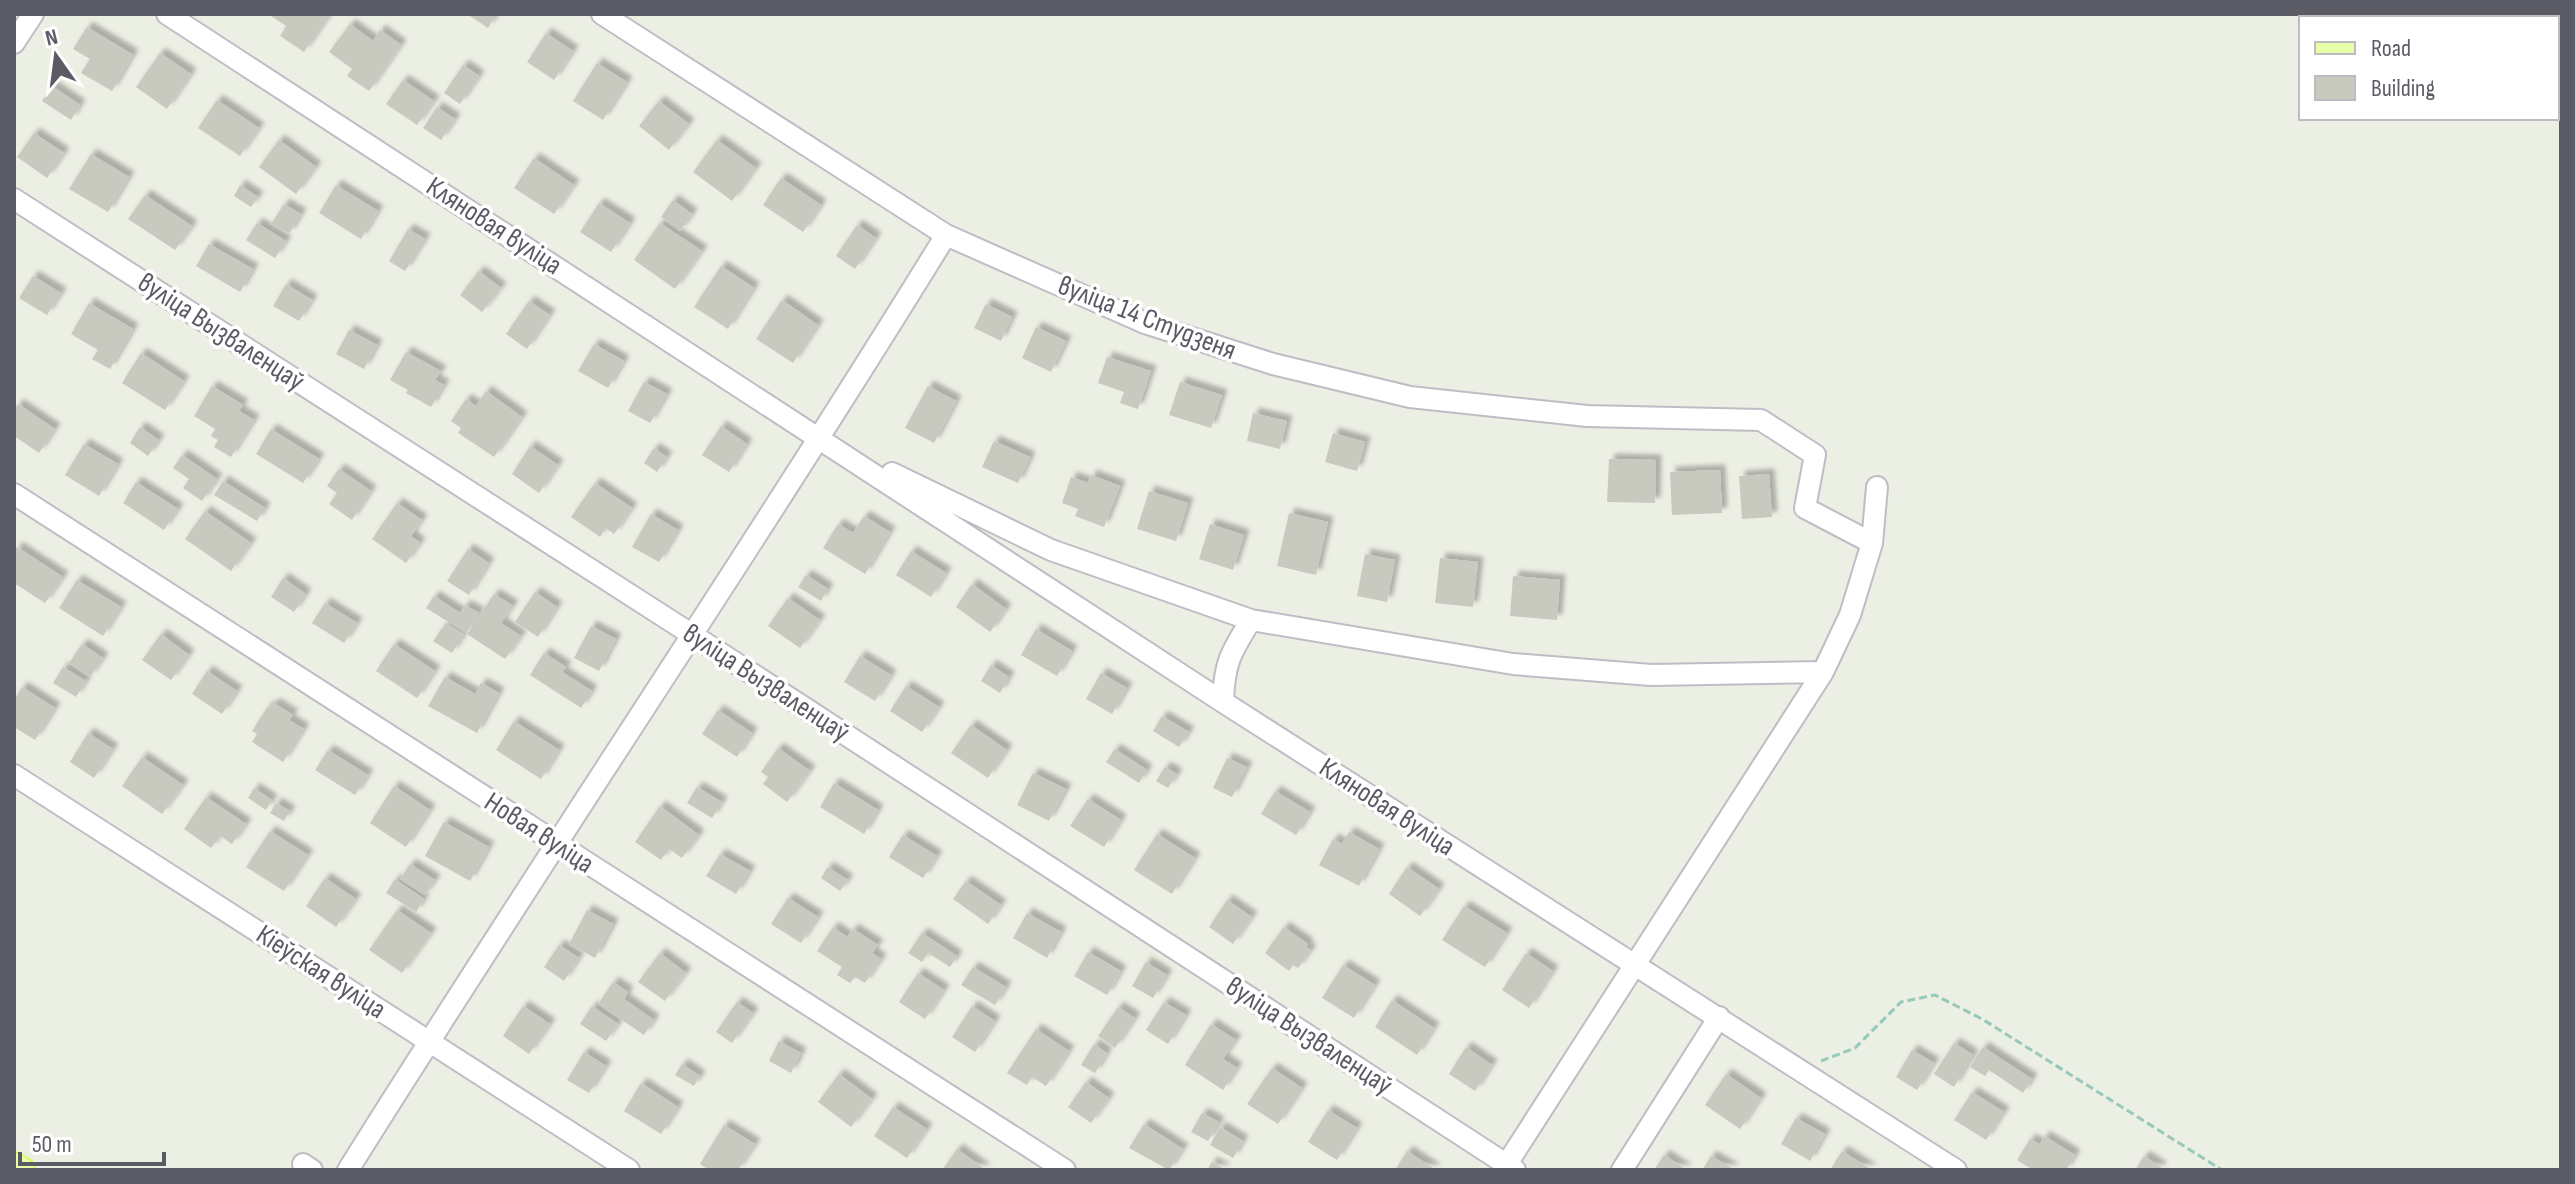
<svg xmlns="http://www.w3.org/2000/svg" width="2575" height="1184" viewBox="0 0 2575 1184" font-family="'Sofia Sans Condensed',sans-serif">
  <defs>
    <filter id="shadow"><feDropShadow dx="5.5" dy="-5.5" stdDeviation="2" flood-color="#0004"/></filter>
  </defs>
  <rect width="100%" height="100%" fill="#ecefe3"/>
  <path fill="#c8cac0" filter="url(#shadow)" d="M268,14H330L304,52L280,36L286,26Z
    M467,14H496L488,28Z
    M350,24L373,41L380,30L401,45L369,91L347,76L352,69L329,52Z
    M87,27L133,55L112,91L81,73L90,59L73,49Z
    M546,33L573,51L554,80L527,62Z
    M160,53L191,74L167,109L136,87Z
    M597,63L627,82L603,120L573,101Z
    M463,65L479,76L460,104L444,93Z
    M403,80L434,101L417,125L386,104Z
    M52,86L80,105L71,120L42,101Z
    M217,100L259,128L240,156L198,128Z
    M659,101L689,124L669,150L639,126Z
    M437,107L455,119L441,140L423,128Z
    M34,133L64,153L47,178L17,157Z
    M279,140L316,167L296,194L259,167Z
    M717,140L756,168L732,201L693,172Z
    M91,154L129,177L108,212L69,189Z
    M534,158L574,185L554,214L514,188Z
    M781,178L821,205L803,232L763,205Z
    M240,185L258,197L251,207L234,196Z
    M336,185L378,211L361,239L319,213Z
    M145,195L192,226L175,250L128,219Z
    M673,200L692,214L680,231L661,217Z
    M599,203L630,223L611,252L580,232Z
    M284,204L301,214L289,234L271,224Z
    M257,223L286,241L275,258L246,240Z
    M660,223L702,251L675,289L634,260Z
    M857,225L876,238L855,269L836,256Z
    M408,229L425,239L405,271L389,261Z
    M209,244L253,269L240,292L196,266Z
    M721,266L754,288L728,329L694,307Z
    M479,271L501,288L482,312L460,295Z
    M33,276L61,293L47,315L19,298Z
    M286,284L312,300L299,321L273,306Z
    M782,300L818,325L793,363L756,339Z
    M529,301L550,315L527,349L506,334Z
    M89,303L133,329L110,369L92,359L98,350L71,334Z
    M986,304L1012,317L1001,341L974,328Z
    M1036,327L1066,341L1051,372L1022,358Z
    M349,330L377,345L364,369L336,354Z
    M594,344L624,361L608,388L578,371Z
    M406,352L441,371L435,380L444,385L431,407L406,393L408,390L390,380Z
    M141,353L184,381L165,410L122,383Z
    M1107,357L1151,371L1138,409L1120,403L1124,392L1098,383Z
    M644,382L667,394L650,423L628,411Z
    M1180,382L1222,395L1211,428L1169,415Z
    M212,386L243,405L239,411L254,420L231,457L214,447L218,440L211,436L215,429L194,416Z
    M928,386L956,401L934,443L905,428Z
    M486,391L522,417L494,457L458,433L461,428L451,421L466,399L476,406Z
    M18,404L55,429L39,453L14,436V410Z
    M1253,413L1287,421L1280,449L1247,441Z
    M721,426L747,444L729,472L702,455Z
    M140,427L159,440L148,456L130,443Z
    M271,429L319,459L303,483L256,454Z
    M1333,433L1365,442L1357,471L1325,462Z
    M994,441L1030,457L1018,483L982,467Z
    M84,444L118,464L99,496L65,475Z
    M530,446L558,465L539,493L512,474Z
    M654,448L667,457L657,472L644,463Z
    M182,455L217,479L202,501L183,488L189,479L173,468Z
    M1609,459L1656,460L1655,503L1607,502Z
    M339,469L371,491L352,520L329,504L337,493L327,486Z
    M1720,470L1722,513L1672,515L1670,472Z
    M1769,474L1772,517L1742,519L1739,476Z
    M1091,475L1120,486L1104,527L1075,516L1078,509L1062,503L1071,477L1088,483Z
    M223,481L265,508L257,521L214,495Z
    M136,482L178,509L164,530L123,503Z
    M595,483L632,508L614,534L606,528L600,537L571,517Z
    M1149,491L1188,503L1176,541L1137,529Z
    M397,503L422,520L411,536L420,543L406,563L372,539Z
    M205,511L251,543L231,571L185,539Z
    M1289,513L1328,522L1316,575L1277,566Z
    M651,514L678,530L659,562L632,547Z
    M864,516L890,532L865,574L823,548L838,524L853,533Z
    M1210,524L1244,535L1233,570L1199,559Z
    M17,547L63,577L45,603L14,583V552Z
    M468,549L489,563L469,595L447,581Z
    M911,551L946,573L931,597L896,575Z
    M1365,554L1395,560L1387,602L1357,596Z
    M1440,558L1478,562L1473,607L1435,603Z
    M806,575L828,589L821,601L798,587Z
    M1513,576L1560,580L1557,620L1510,616Z
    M283,578L306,594L294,612L271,597Z
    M77,580L121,607L103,636L59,608Z
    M972,584L1006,609L990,632L956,607Z
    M535,592L557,607L538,637L515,622Z
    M494,594L513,606L501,623L521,636L505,659L467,634Z
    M434,596L460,613L465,605L479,613L466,633L426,608Z
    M788,598L820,620L800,648L768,626Z
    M325,603L357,623L344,643L312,623Z
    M446,623L464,634L452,653L433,641Z
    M591,626L616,639L599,671L574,658Z
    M1036,629L1072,651L1057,676L1021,655Z
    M161,634L189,655L171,680L142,660Z
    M82,644L103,658L90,677L69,663Z
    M394,644L435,671L417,698L376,671Z
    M544,653L566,667L562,672L592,691L581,708L530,675Z
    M860,656L891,675L875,701L844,682Z
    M991,665L1009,677L1000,693L981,681Z
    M63,667L86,681L76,697L53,683Z
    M207,671L237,691L222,714L192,694Z
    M1101,673L1127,688L1112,714L1086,699Z
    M445,677L475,694L481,683L499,693L477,733L428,706Z
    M906,686L939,707L922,732L890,711Z
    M22,687L55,708L35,740L14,727V700Z
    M274,703L293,715L289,720L304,729L283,762L252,742L257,734L252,731L268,706L271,708Z
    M718,710L752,733L737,757L702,734Z
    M1162,716L1189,732L1179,747L1153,731Z
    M514,721L559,750L541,779L496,750Z
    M971,725L1007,750L988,778L951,753Z
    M88,733L113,749L94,778L70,762Z
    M778,748L810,771L787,802L763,784L768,777L761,772Z
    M1115,749L1147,770L1139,783L1106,762Z
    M328,750L368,775L355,795L315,770Z
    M142,757L183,785L162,814L122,786Z
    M1227,758L1247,767L1232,797L1213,788Z
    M1165,767L1177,774L1168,788L1156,781Z
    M1033,773L1066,789L1049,821L1017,805Z
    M834,783L878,810L864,834L820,807Z
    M394,786L430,810L406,847L370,823Z
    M697,787L722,802L712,818L687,803Z
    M254,788L272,800L266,810L248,798Z
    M1275,791L1310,812L1296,835L1261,814Z
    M206,797L246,824L232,844L220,836L211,848L184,829Z
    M1088,799L1121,820L1104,847L1070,826Z
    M276,803L290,811L284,821L270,813Z
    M660,806L699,835L682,858L669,849L661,860L635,842Z
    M444,822L489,847L470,881L425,856Z
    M270,831L308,855L284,891L246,867Z
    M1349,832L1379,849L1359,886L1319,865L1333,839L1342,844Z
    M1157,834L1195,858L1172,894L1134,870Z
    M903,835L937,856L923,878L889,857Z
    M720,854L750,871L736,894L706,876Z
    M410,864L435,880L425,895L400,879Z
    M828,867L848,880L840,891L821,878Z
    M1407,867L1439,889L1420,916L1389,894Z
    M325,878L356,899L336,927L306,906Z
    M395,879L424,899L416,912L386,893Z
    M966,881L1001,905L988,924L953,899Z
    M788,898L818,917L801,943L771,924Z
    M1227,900L1252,917L1233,944L1209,927Z
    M1464,906L1507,933L1485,967L1442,940Z
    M397,910L431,933L402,973L369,950Z
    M587,910L613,924L595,958L569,944Z
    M1027,913L1061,932L1047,958L1013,938Z
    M833,927L847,937L853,929L878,945L872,953L881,959L865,983L855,977L850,983L837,975L842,967L817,951Z
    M1284,927L1308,944L1306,947L1311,950L1298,968L1293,965L1289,971L1265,953Z
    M922,933L957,956L950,967L928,953L922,962L908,953Z
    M559,945L579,958L564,981L544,967Z
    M1088,952L1121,971L1107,995L1074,976Z
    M660,953L686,973L665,1001L638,982Z
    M1526,953L1553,971L1529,1008L1502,990Z
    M1146,962L1167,975L1153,998L1132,986Z
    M1343,965L1375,985L1354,1018L1322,998Z
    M973,967L1006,987L995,1005L961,985Z
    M918,973L944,990L925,1019L899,1002Z
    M613,982L628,992L624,999L654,1020L644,1035L598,1004Z
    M1392,1000L1434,1028L1417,1055L1375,1027Z
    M737,1002L753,1013L732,1043L716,1032Z
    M1164,1002L1186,1015L1168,1044L1146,1030Z
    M523,1006L550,1024L529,1054L503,1036Z
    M592,1006L618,1024L606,1041L580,1024Z
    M972,1006L995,1021L975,1052L952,1037Z
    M1118,1007L1135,1018L1115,1048L1098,1036Z
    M1211,1024L1236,1040L1223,1059L1237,1068L1223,1090L1185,1065Z
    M1036,1029L1069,1051L1046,1086L1032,1077L1027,1085L1007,1073Z
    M779,1041L801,1053L791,1073L769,1061Z
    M1954,1043L1973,1055L1954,1087L1934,1074Z
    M1094,1044L1107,1053L1095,1073L1081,1065Z
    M1466,1047L1492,1065L1475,1091L1449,1074Z
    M1983,1047L2032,1079L2023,1093L1989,1070L1985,1076L1970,1067Z
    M1912,1050L1934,1063L1917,1090L1896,1077Z
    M584,1052L606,1066L589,1093L567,1080Z
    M682,1064L700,1076L694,1086L675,1075Z
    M1272,1068L1302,1088L1278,1124L1247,1104Z
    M839,1074L872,1099L851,1127L818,1102Z
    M1726,1074L1761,1098L1740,1129L1705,1105Z
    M1086,1082L1109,1098L1091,1123L1068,1107Z
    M641,1083L678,1107L661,1134L624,1111Z
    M1972,1092L2004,1112L1986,1140L1954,1120Z
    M893,1107L927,1129L907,1158L874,1136Z
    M1328,1110L1357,1128L1337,1160L1308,1142Z
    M1202,1113L1219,1122L1208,1141L1191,1132Z
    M1796,1118L1825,1134L1810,1161L1781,1144Z
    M1144,1124L1183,1149L1169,1170L1129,1148Z
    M724,1125L755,1144L738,1170H709L700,1164Z
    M1220,1127L1243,1141L1233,1158L1210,1145Z
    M2044,1136L2075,1155L2066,1170H2033L2017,1160L2030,1139L2040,1144Z
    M957,1149L986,1170H942Z
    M1407,1151L1436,1170H1395Z
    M1842,1151L1872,1170H1830Z
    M1664,1155L1687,1170H1654Z
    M1711,1156L1735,1170H1702Z
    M2144,1156L2161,1167L2160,1170H2135Z
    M1212,1162L1226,1170H1207Z"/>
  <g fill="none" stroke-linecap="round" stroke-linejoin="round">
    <defs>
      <path id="minor" d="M167,14L1223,702L1956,1170
        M602,14L946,235L1145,323L1273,364L1410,397L1587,416L1761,420L1815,455L1805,508L1872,543
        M14,43L33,14
        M14,199L691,634L1515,1170
        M892,473L1051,550L1251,620L1513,664L1651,675L1823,672
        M14,494L1065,1170
        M1223,702C1224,663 1231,652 1251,620
        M14,775L629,1170
        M303,1164L312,1170
        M348,1170C544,857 752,550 946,235
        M1503,1170L1823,672L1850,615L1872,543L1877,487
        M1622,1170L1719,1017"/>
      <path id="major" d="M14,1165L22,1170"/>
    </defs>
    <use href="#minor" stroke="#bebdc5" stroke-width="24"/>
    <use href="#major" stroke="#dcf853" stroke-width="28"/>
    <path stroke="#97c8bc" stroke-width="3" stroke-dasharray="8 4" stroke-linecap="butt" d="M1821,1061L1855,1048L1901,1002L1935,995L1982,1019L2222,1170"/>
    <use href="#minor" stroke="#fff" stroke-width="20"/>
    <use href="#major" stroke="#e6ffa8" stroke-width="24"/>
  </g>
  <g text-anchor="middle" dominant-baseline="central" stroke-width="7" stroke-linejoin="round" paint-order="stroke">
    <g font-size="28" fill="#5b5b65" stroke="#fff">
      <text transform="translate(494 226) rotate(33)">Кляновая вуліца</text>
      <text transform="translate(1147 318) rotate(21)">вуліца 14 Студзеня</text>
      <text transform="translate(221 332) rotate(33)">вуліца Вызваленцаў</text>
      <text transform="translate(766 683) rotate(33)">вуліца Вызваленцаў</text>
      <text transform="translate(1387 807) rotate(33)">Кляновая вуліца</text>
      <text transform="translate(539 833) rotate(33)">Новая вуліца</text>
      <text transform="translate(321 972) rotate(33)">Кіеўская вуліца</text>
      <text transform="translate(1309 1036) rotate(33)">вуліца Вызваленцаў</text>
    </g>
  </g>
  <rect width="2575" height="1184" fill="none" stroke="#5b5b65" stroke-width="32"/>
  <rect x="2299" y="16" width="260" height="104" fill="#ffffff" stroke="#bdbdc1" stroke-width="2"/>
  <rect x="2315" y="42" width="40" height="12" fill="#e6ffa8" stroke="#bdbdc1" stroke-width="2"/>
  <text x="2371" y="56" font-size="24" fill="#5b5b65">Road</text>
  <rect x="2315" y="76" width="40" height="24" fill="#c8cac0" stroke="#bdbdc1" stroke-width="2"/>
  <text x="2371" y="96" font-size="24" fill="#5b5b65">Building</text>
  <g transform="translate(56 56) rotate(346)" stroke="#ffffff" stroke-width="6" paint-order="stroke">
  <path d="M0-6L14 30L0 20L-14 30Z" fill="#5b5b65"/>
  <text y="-12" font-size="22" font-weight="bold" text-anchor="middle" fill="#5b5b65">N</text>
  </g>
  <path d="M20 1152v12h144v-12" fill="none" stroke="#5b5b65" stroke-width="4"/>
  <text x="32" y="1152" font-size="24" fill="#5b5b65" stroke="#ffffff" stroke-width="6" paint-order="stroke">50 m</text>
</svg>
